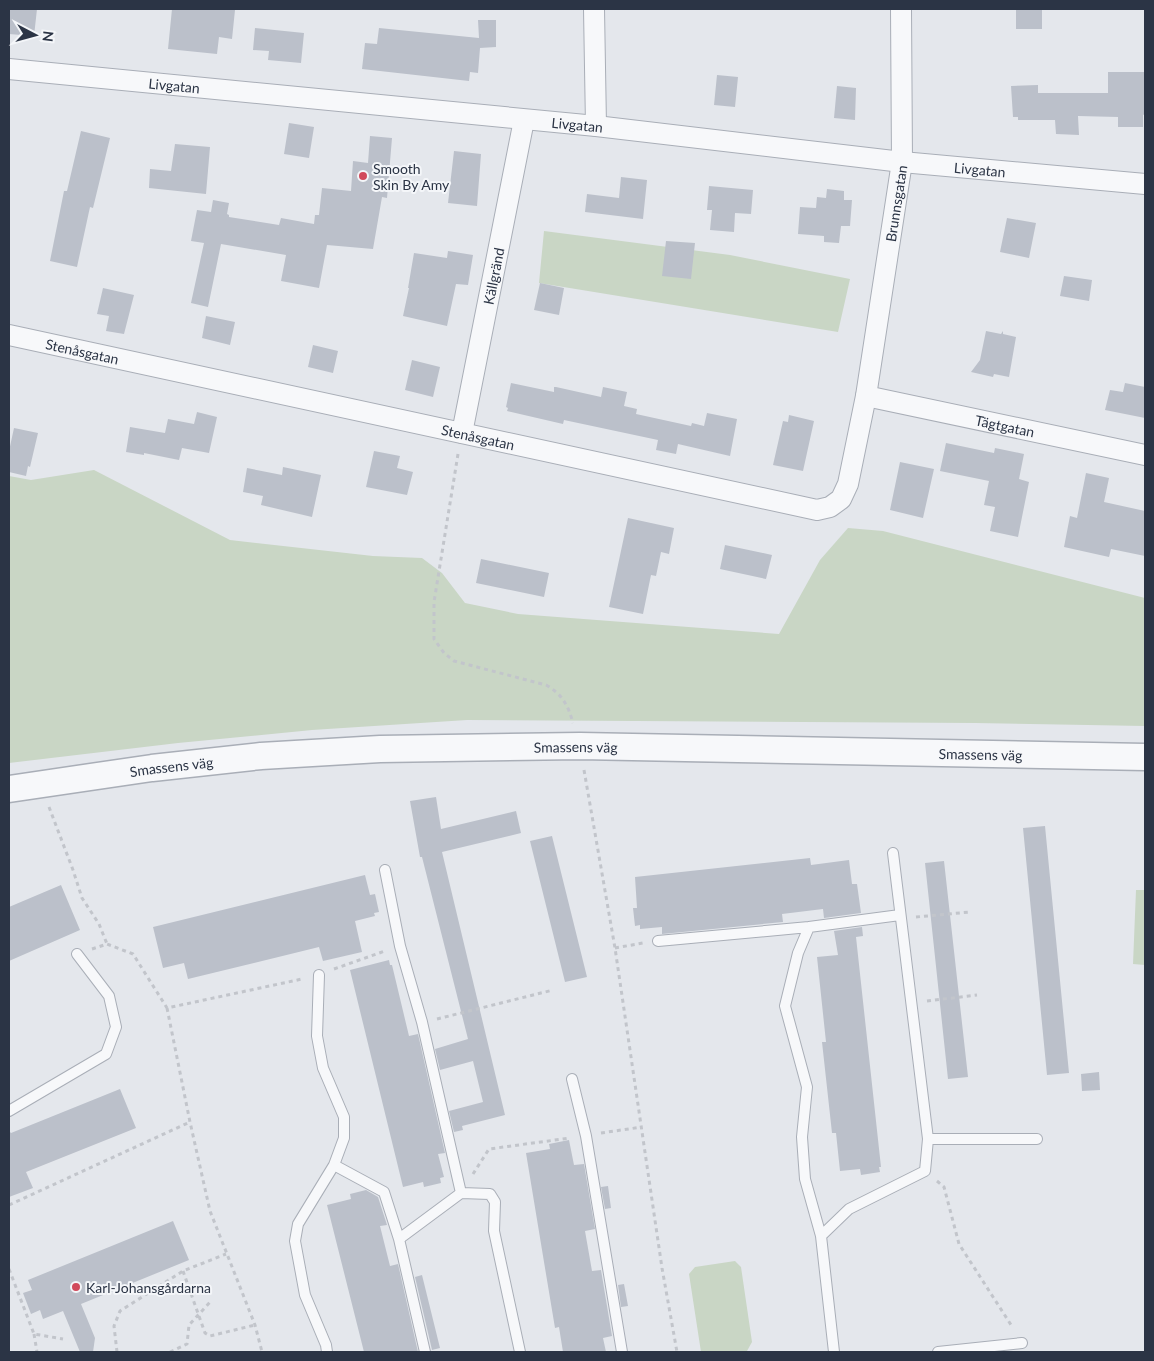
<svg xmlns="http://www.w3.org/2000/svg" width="1154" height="1361" viewBox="0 0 1154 1361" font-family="Lato,sans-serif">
  <rect width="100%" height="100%" fill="#e4e7ec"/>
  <path fill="#c9d6c5" d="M544,231L730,255L850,279L838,332L539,283Z
    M94,470L230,540L373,556L422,558L442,573L465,603L518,614L779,634L820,560L848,528L883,531L1145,598V726L975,723L467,720L312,730L178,743L9,763V476L31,480Z
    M1136,890H1145V965L1133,964Z
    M735,1261L741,1267L752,1342L747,1351L701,1352L689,1274L695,1267Z"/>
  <path fill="#bbc0ca" d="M9,9H37L34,36L9,34Z
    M172,9L235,10L232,39L219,37L217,54L168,49Z
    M1016,9H1042V29H1016Z
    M478,20H496V47L480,48L478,73L470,72L469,81L362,69L365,43L377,44L379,28L479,38Z
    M255,28L304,33L301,63L268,60L269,51L253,50Z
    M1108,72H1145V114L1143,115V127H1118V117L1078,116L1079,135L1056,134L1055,120H1018V117H1013L1011,86L1038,85V93H1108Z
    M717,75L738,77L735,107L714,105Z
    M837,86L856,88L855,120L834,118Z
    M289,123L314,127L309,158L284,154Z
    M81,131L110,138L93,208L90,207L77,267L50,261L64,191H67Z
    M370,136L392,138L387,198L382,197L373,249L327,245L319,288L281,281L286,255L221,244L208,307L191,303L204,243L191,241L197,210L211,212L213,200L229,203L227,214L229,215V217L279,225L281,218L314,224L315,215H319L322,188L351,191L353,161L368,163Z
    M175,144L210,147L206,194L149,188L150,169L171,171Z
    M454,151L481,154L477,206L448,203Z
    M621,177L647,180L643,219L585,212L587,194L619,198Z
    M709,186L753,190L751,214L735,213L734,232L710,230L712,210H707Z
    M827,189L844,191V200H852L850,226H841L839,243L824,242V236L798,234L800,207L816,208L817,197L826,198Z
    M1007,218L1036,223L1029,258L1000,252Z
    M666,241L695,243L691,279L662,276Z
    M448,251L473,255L468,285L456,284L447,326L403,316L409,288H408L414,253L447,258Z
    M1064,276L1092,280L1089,301L1060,296Z
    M540,283L564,288L559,315L534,310Z
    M103,288L134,295L124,334L106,331L109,316L97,314Z
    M206,316L235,322L230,345L202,338Z
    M986,331L1001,334L1003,331V334L1016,337L1009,377L994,374L993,377L971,372L980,360Z
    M313,345L338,351L333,373L308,367Z
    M412,360L440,367L433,397L405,390Z
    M511,383L554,392V387H556L601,397L603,387L627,392L624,406L637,409L636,414L691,426L692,423L704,426L707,413L737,419L730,456L678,444L676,454L656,450L658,440L564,420L563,424L507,411L508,408L506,407Z
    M1125,383L1145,387V418L1105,410L1110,390L1123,392Z
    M197,412L217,417L209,453L182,448L179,460L144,453V455L126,452L130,427L165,433L168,419L194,424Z
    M789,415L814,421L803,471L773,465L783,421L788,422Z
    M14,428L38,433L30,467L28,466L26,476L9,472V451Z
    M946,443L994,453L995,448L1024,454L1019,479L1029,482L1018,537L990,531L995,507L984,505L989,481L940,471Z
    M374,451L400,456L397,468L413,472L407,495L366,487Z
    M900,462L934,469L923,518L890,510Z
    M283,467L321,475L312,517L261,505L263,496L243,492L247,468L282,475Z
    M1086,473L1109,478L1104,502L1145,511V556L1111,549L1109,557L1064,547L1070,516L1077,518Z
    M628,518L674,528L669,554L661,552L656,576L651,575L643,614L609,607Z
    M725,545L772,555L766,579L720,569Z
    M481,559L549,573L544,597L476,583Z
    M436,797L441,829L516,811L521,833L442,852L505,1115L462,1126L463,1130L454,1132L449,1111L483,1102L473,1061L440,1070L435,1049L468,1039L422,857H420L410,801Z
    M1045,826L1069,1073L1047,1075L1023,828Z
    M552,836L587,977L565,982L530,841Z
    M810,858L811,865L849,860L852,884H857L861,913L824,918L823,909L782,914L783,922L662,934V927L640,929V925L635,926L633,908H637L635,877Z
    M944,861L968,1077L948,1079L925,863Z
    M365,875L370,895L375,894L379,912L374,913L375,916L355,921L362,952L323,961L319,947L188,979L184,963L163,968L153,927Z
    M61,885L80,930L9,961V907Z
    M862,927L863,936L856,937L881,1167H879L880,1172L861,1175L860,1169L840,1171L836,1133H832L822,1042H826L817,957L838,955L834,931Z
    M389,960L390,965H392L409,1036L418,1034L445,1153L438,1154L444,1177L440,1178L441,1183L424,1187L423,1182L403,1187L350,970Z
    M1099,1072L1100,1090L1082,1091L1081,1074Z
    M120,1089L136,1128L26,1172L33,1188L9,1197V1131L11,1133Z
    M569,1140L574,1165L584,1164L595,1229L585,1231L592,1271L601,1270L612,1336L603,1338L606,1352H563L559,1327L555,1328L546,1274L526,1153L550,1149L549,1144Z
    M608,1186L611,1208L605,1209L601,1187Z
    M366,1190L378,1197L387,1225L380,1226L390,1266L398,1264L418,1352H364L327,1205L351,1199L350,1194Z
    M173,1221L189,1260L81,1304L95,1338L93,1352H80L63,1311L43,1319L40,1310L31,1314L23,1293L32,1290L28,1280Z
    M422,1275L440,1348L432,1350L415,1277Z
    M624,1284L628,1306L621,1307L618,1285Z"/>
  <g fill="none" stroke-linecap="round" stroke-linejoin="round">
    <defs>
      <path id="service" d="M385,870L400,946L422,1022L461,1193
        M658,941L809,927
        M319,975L317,1036L323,1068L344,1117V1138L334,1165L298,1224L295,1241L305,1295L326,1345L327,1352
        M572,1079L586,1136L622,1352
        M9,1111L106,1054L116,1027L109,996L77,954
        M928,1139H1037
        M334,1165L384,1192L399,1239
        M821,1236L849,1209L925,1171L928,1139L893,853
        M425,1352L399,1239L461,1193L490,1194L495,1202L494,1231L520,1352
        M834,1352L821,1236L805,1179L802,1137L807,1087L785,1006L798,953L809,927L900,915
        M938,1352L1022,1343"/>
      <g id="minor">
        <path d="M594,9L596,126"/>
        <path id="s1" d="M9,69L596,126L902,162L1145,184"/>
        <path id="s2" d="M9,335L817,510L830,507L841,499L848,484L866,396L902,162L901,9"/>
        <path id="s3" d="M866,396L1145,455"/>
        <path id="s4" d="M462,433L524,120"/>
      </g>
      <g id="tertiary">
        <path id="s5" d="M9,789L152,768L261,756L380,749L580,746L1145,757"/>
      </g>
    </defs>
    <use href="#service" stroke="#a9aeb7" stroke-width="12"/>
    <use href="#minor" stroke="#a9aeb7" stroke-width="22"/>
    <use href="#tertiary" stroke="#a9aeb7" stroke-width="29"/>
    <path stroke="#c2c5cb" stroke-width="3" stroke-dasharray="4 4" stroke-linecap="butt" d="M458,454L434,602V639L444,653L454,661L546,685C562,694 568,705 573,723
      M584,770L615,948L662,1268L677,1352
      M49,807L73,870L82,898L99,924L107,944
      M916,917L970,912
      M615,948L643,943
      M92,949L107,944L133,954L167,1008L302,979
      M334,969L385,951
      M927,1001L977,995
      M167,1008L190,1122L210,1211L255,1325L262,1352
      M437,1019L553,990
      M601,1133L642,1127
      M473,1174L489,1149L570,1138
      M937,1181L944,1187L959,1244L1013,1328
      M9,1205L190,1122
      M9,1269L34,1334L63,1339
      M183,1271L205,1333L210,1336L255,1325
      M34,1334L37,1352
      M117,1352L114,1326L120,1311L183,1271L226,1254
      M170,1352L187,1344L189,1325L212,1300"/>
    <use href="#service" stroke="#f7f8fa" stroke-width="10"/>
    <use href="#minor" stroke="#f7f8fa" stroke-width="20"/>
    <use href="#tertiary" stroke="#f7f8fa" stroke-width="26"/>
  </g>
  <g fill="#d1495b" stroke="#f4f6f9" stroke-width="2">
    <circle cx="363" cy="176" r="5"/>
    <circle cx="76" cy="1287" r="5"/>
  </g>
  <g text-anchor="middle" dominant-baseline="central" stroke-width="4" stroke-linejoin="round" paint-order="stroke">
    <g font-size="14" fill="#2b3445" stroke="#f4f6f9">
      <text stroke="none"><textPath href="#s1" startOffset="166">Livgatan</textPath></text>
      <text stroke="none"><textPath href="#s1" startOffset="571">Livgatan</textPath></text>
      <text stroke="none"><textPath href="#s1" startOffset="976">Livgatan</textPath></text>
      <text stroke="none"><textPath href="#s2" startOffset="1155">Brunnsgatan</textPath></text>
      <text stroke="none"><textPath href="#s4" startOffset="160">Källgränd</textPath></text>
      <text stroke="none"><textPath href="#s2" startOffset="75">Stenåsgatan</textPath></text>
      <text stroke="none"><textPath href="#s3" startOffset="142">Tägtgatan</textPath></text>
      <text stroke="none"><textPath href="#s2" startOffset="480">Stenåsgatan</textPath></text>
      <text stroke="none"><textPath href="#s5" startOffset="569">Smassens väg</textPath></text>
      <text stroke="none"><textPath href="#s5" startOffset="974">Smassens väg</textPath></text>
      <text stroke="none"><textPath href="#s5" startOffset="164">Smassens väg</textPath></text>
    </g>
    <g font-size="14" fill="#2b3445" stroke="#f4f6f9" text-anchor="start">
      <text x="373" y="168">Smooth<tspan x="373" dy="16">Skin By Amy</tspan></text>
      <text x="86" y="1287">Karl-Johansgårdarna</text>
    </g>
  </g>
  <rect width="1154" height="1361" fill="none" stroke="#2b3445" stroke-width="20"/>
  <g transform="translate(35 35) rotate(96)" stroke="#f4f6f9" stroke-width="4" paint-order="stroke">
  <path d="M0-4L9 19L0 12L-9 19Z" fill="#2b3445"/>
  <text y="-8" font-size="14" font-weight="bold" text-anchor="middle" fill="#2b3445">N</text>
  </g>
</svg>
